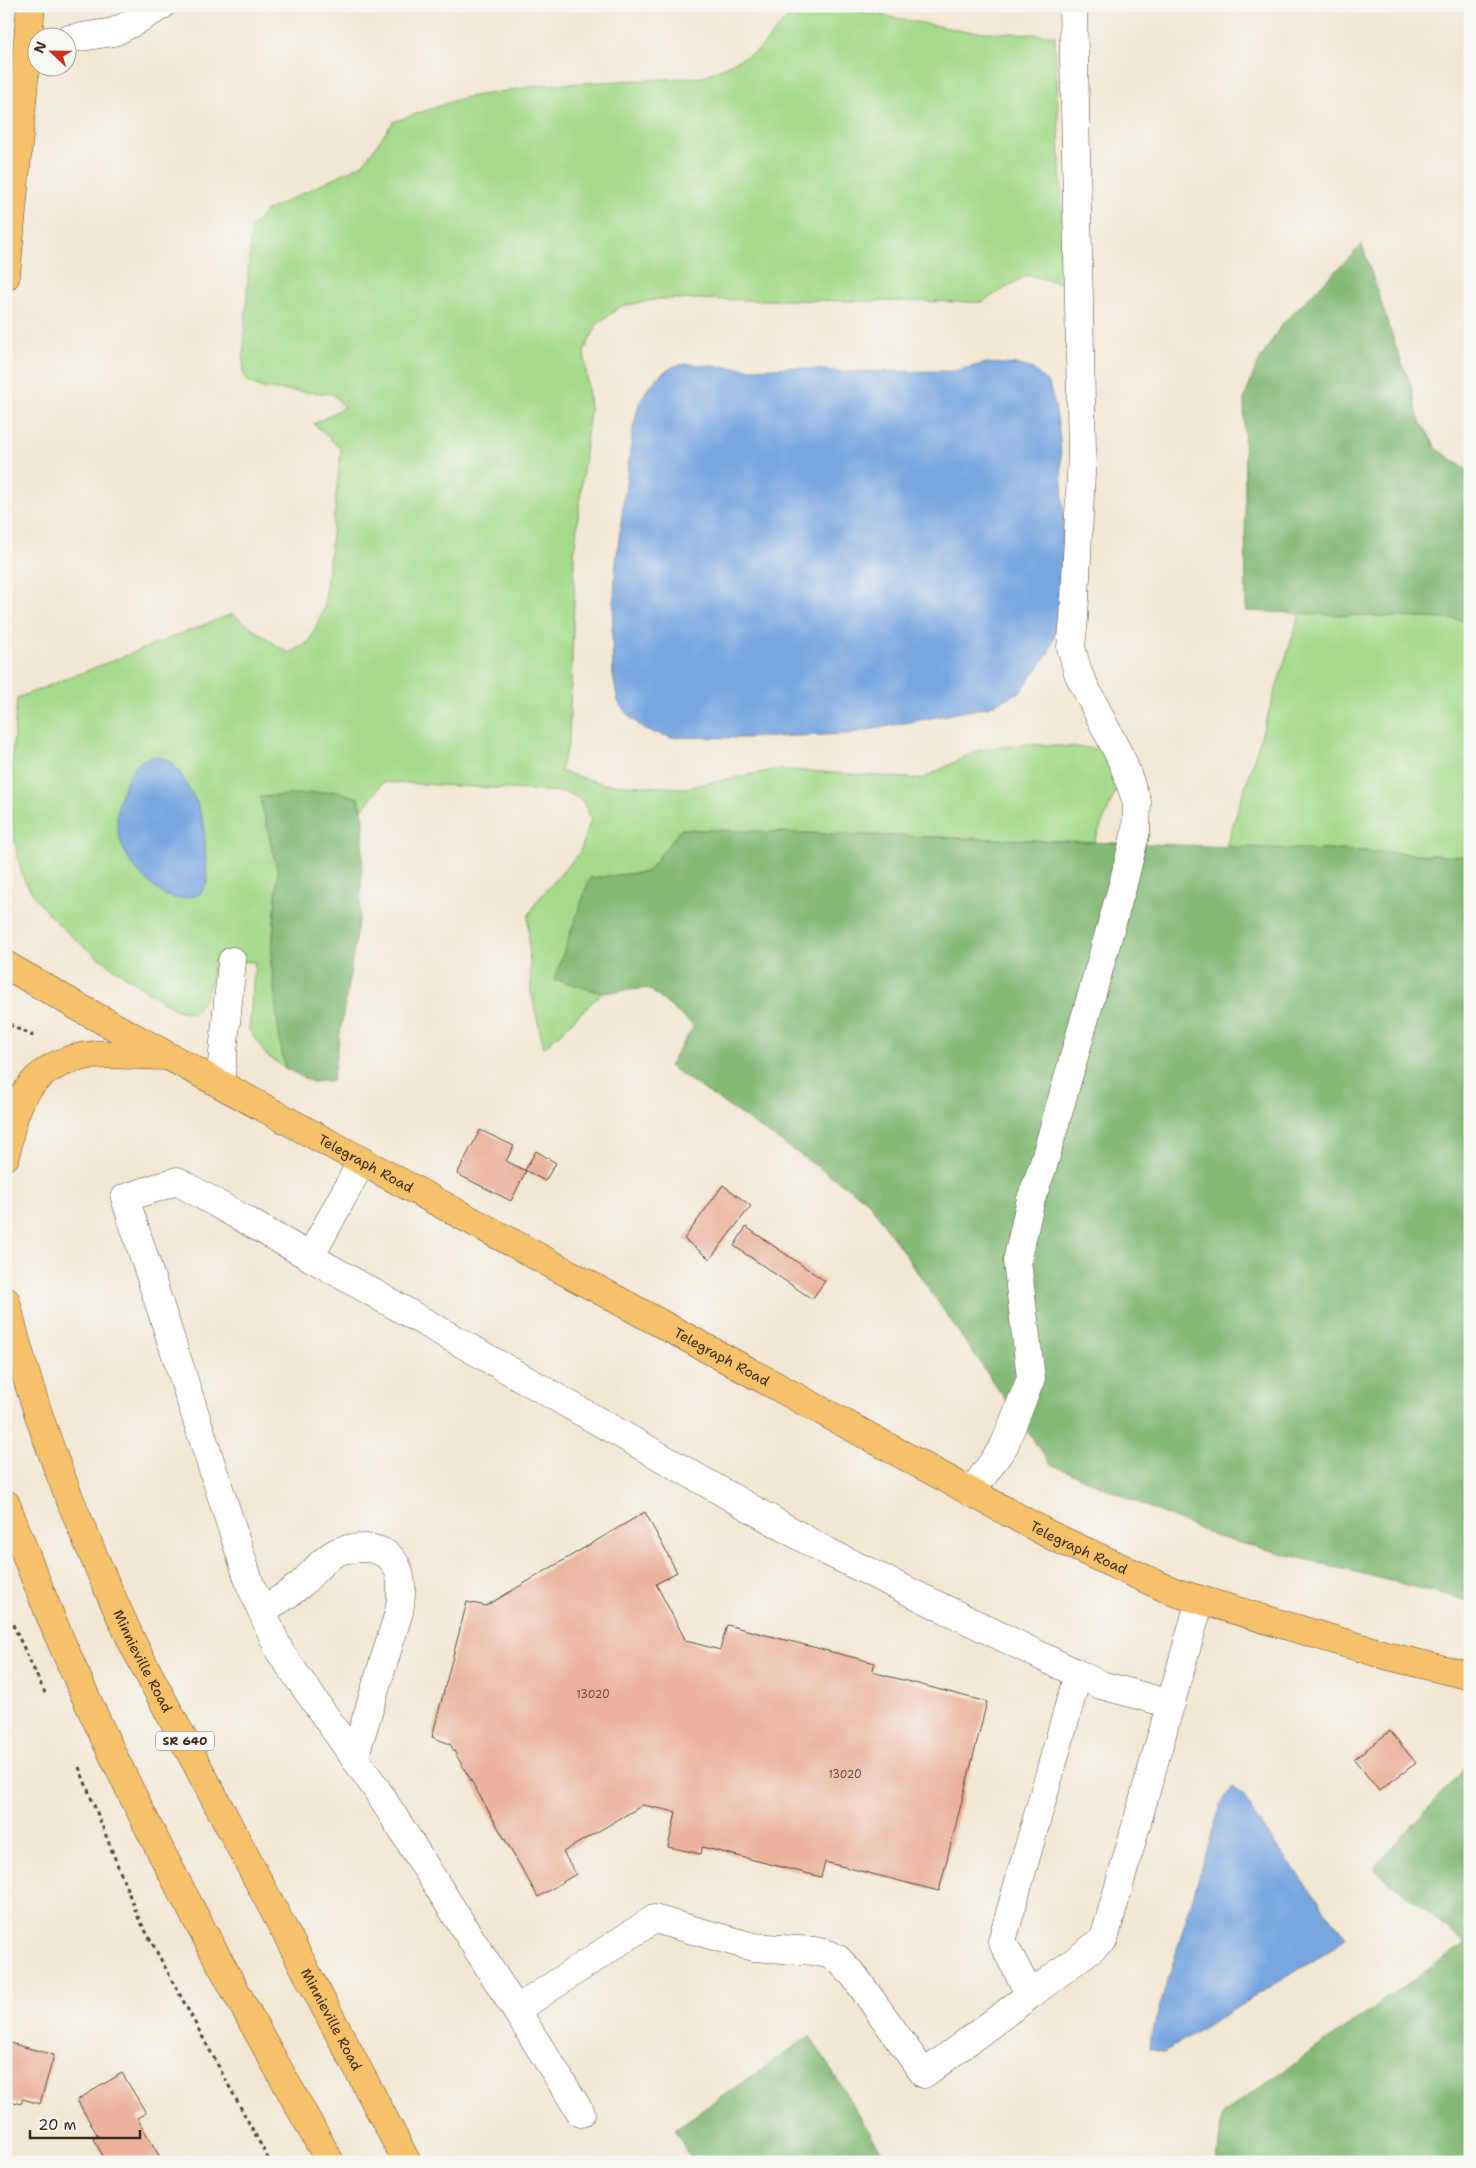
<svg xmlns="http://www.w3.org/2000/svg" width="1476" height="2168" viewBox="0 0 1476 2168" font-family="'Shantell Sans',sans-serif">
  <rect width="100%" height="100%" fill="#f6f6f2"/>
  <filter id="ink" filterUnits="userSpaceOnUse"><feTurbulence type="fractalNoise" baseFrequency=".02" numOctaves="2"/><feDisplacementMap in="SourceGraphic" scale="10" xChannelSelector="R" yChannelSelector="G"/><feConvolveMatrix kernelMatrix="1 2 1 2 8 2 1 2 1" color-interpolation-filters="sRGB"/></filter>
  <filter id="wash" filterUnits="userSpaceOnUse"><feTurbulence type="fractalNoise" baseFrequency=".0096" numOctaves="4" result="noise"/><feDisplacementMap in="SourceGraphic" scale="20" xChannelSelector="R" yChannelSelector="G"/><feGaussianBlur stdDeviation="1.12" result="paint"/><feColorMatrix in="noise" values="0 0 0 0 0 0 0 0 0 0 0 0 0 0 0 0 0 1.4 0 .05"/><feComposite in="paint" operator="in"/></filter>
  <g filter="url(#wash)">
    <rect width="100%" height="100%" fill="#f2e7d3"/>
    <path fill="#a4da8a" stroke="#708254" d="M848,9L964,31L1055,35L1065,284L1027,275L982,302L660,299L621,306L598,323L584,351L590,408L574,554V601L569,741L560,771L604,784L685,788L778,769L922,779L978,750L1028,744L1103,749L1119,784L1094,842L681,829L647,872L590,878L555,979L602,993L544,1048L531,991L528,917L537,901L580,852L591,819L582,800L566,792L383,782L362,810L359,798L260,797L278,872L271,962L285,1068L266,1055L249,1030L255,962L214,960C211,984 210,995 193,1013L176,1010C126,975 52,935 24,879C21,873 20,864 18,857C5,805 13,751 17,698L232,614L288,653L309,642L324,609L341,449L314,424L344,407L333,394L265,389L245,380L243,362L251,228L266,211L363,164L393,122L462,98L542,85L703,77L759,50L793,11Z
      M1300,613L1470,620V857L1365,851L1226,847Z"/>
    <path fill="#83ba76" stroke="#5f724a" d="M1362,245L1399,356L1411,385L1418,417L1437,449L1470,472V620L1246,611L1244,399L1257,365L1282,324Z
      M337,791L359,798L364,820L360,912L332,1081L312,1082L285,1068L280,1043L271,962L278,872L260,797Z
      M681,829L1365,851L1470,857V1601L1217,1537L1050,1464L868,1201L669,1066L694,1026L648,988L602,993L554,979L590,878L647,872Z
      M1470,1763V2162H1217L1222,2114L1466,1943L1373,1868Z
      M810,2036L888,2162H692L675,2129Z"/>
    <path fill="#77a6e0" stroke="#59687f" d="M987,363L1019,365L1033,369L1049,384L1055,406L1060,438L1066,575L1062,614L1048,654L1021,691L988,707L847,734L745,738L670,737L645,730L629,716L618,702L613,675L612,632L616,562L633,428L639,404L648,388L661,374L675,366L688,364L752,369L791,367L844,372L954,371Z
      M155,756L168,760L179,771L197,803L204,824L207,883L200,894C192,897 183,899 174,898C166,897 160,892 154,887C121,861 106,821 126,782C134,766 137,761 155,756Z
      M1233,1787L1243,1795L1258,1822L1346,1937L1334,1948L1164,2052L1150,2048L1151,2036L1221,1804Z"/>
    <g id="blocks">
      <path fill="#ebb19a" d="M480,1130L514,1146L506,1161L526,1171L511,1201L457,1174Z
        M536,1151L556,1163L545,1181L525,1170Z
        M723,1185L751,1206L710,1259L684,1239Z
        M746,1227L825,1281L812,1299L734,1246Z
        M645,1512L677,1572L656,1584L686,1641L720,1650L727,1625L875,1663L872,1672L987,1702L939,1891L825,1862L821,1877L702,1847L701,1854L668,1847L676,1812L643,1805L563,1852L576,1874L538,1897L450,1744L432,1737L467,1602L486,1606Z
        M1390,1731L1416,1763L1379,1791L1354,1759Z
        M6,2042L54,2055L40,2104L23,2099L21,2104L6,2100Z
        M122,2073L146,2113L137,2118L163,2162H107L93,2139L98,2136L77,2100Z"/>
    </g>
  </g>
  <g filter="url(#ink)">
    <use href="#blocks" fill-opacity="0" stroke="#564639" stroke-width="1"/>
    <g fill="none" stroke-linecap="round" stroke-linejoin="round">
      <defs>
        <path id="minor" d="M68,39L114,32L134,22L161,6
          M220,1084L232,961
          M310,1257L362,1161
          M971,1493L1004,1446L1031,1378L1017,1261L1031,1199L1043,1166L1123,884L1136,831L1137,802L1123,763L1078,673L1071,647L1074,619L1082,452L1073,6
          M261,1610C275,1603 288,1595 300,1585C312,1575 321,1560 337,1552C346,1548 356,1548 366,1548C403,1551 404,1583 399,1612L354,1758
          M1078,1674L1101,1685L1171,1704
          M1030,1995L1104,1939L1200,1600
          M516,2010L654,1919L753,1947L814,1951L828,1954L838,1959L855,1977L924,2074L1030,1995L1002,1941L1078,1674L824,1550L177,1181L125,1198L250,1584L280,1652L375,1787L581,2113"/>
        <g id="major">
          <path d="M6,276L31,6"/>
          <path id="s1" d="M6,965L80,1008L1050,1535L1174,1592L1392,1657L1470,1676"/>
          <path d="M6,1156C12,1105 29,1066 85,1056C110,1052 139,1056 165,1056"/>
          <path id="s2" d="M6,1301C34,1421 83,1537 135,1648L407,2162"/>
          <path d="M6,1504C26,1555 45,1606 67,1655C143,1830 238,1996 330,2162"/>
        </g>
      </defs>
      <use href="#minor" stroke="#564639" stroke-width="29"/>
      <use href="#major" stroke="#564639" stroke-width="29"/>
      <path stroke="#564639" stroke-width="3" stroke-dasharray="4 4" stroke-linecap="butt" d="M8,1016L12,1027L32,1034L31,1041
        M6,1610L45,1693
        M79,1767L138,1917L270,2162"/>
      <use href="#minor" stroke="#fff" stroke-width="28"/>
      <use href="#major" stroke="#f5c16b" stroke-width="28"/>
    </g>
  </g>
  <g text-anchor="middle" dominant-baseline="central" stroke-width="4" stroke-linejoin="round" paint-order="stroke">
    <g font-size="11" fill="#674c3d">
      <text x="593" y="1694">13020</text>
      <text x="845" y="1774">13020</text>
    </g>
    <rect fill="#f6f6f2" stroke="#73675e" stroke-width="1" x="156" y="1731.5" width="58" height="19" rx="4"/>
    <g font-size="12" font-weight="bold" fill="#3b2a1e">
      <text x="185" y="1741">SR 640</text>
    </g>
    <g font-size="14" fill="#3b2a1e" stroke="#f6f6f2">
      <text stroke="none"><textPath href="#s1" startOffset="411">Telegraph Road</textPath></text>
      <text stroke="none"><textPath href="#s1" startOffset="816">Telegraph Road</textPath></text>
      <text stroke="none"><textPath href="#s1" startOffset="1221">Telegraph Road</textPath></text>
      <text stroke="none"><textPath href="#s2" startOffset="386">Minnieville Road</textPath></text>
      <text stroke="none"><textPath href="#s2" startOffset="791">Minnieville Road</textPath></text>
    </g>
  </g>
  <rect width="1476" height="2168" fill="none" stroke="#f6f6f2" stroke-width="25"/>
  <g transform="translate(52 52) rotate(292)"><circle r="24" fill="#f6f6f2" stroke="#aba49d"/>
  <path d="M0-4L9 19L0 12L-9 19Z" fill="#c8321e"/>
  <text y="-8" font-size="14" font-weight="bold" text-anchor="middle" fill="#3b2a1e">N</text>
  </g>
  <path d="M30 2130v8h110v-8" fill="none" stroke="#3b2a1e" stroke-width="2.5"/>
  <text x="38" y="2130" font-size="15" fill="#3b2a1e" stroke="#f6f6f2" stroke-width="4" paint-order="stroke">20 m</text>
</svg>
